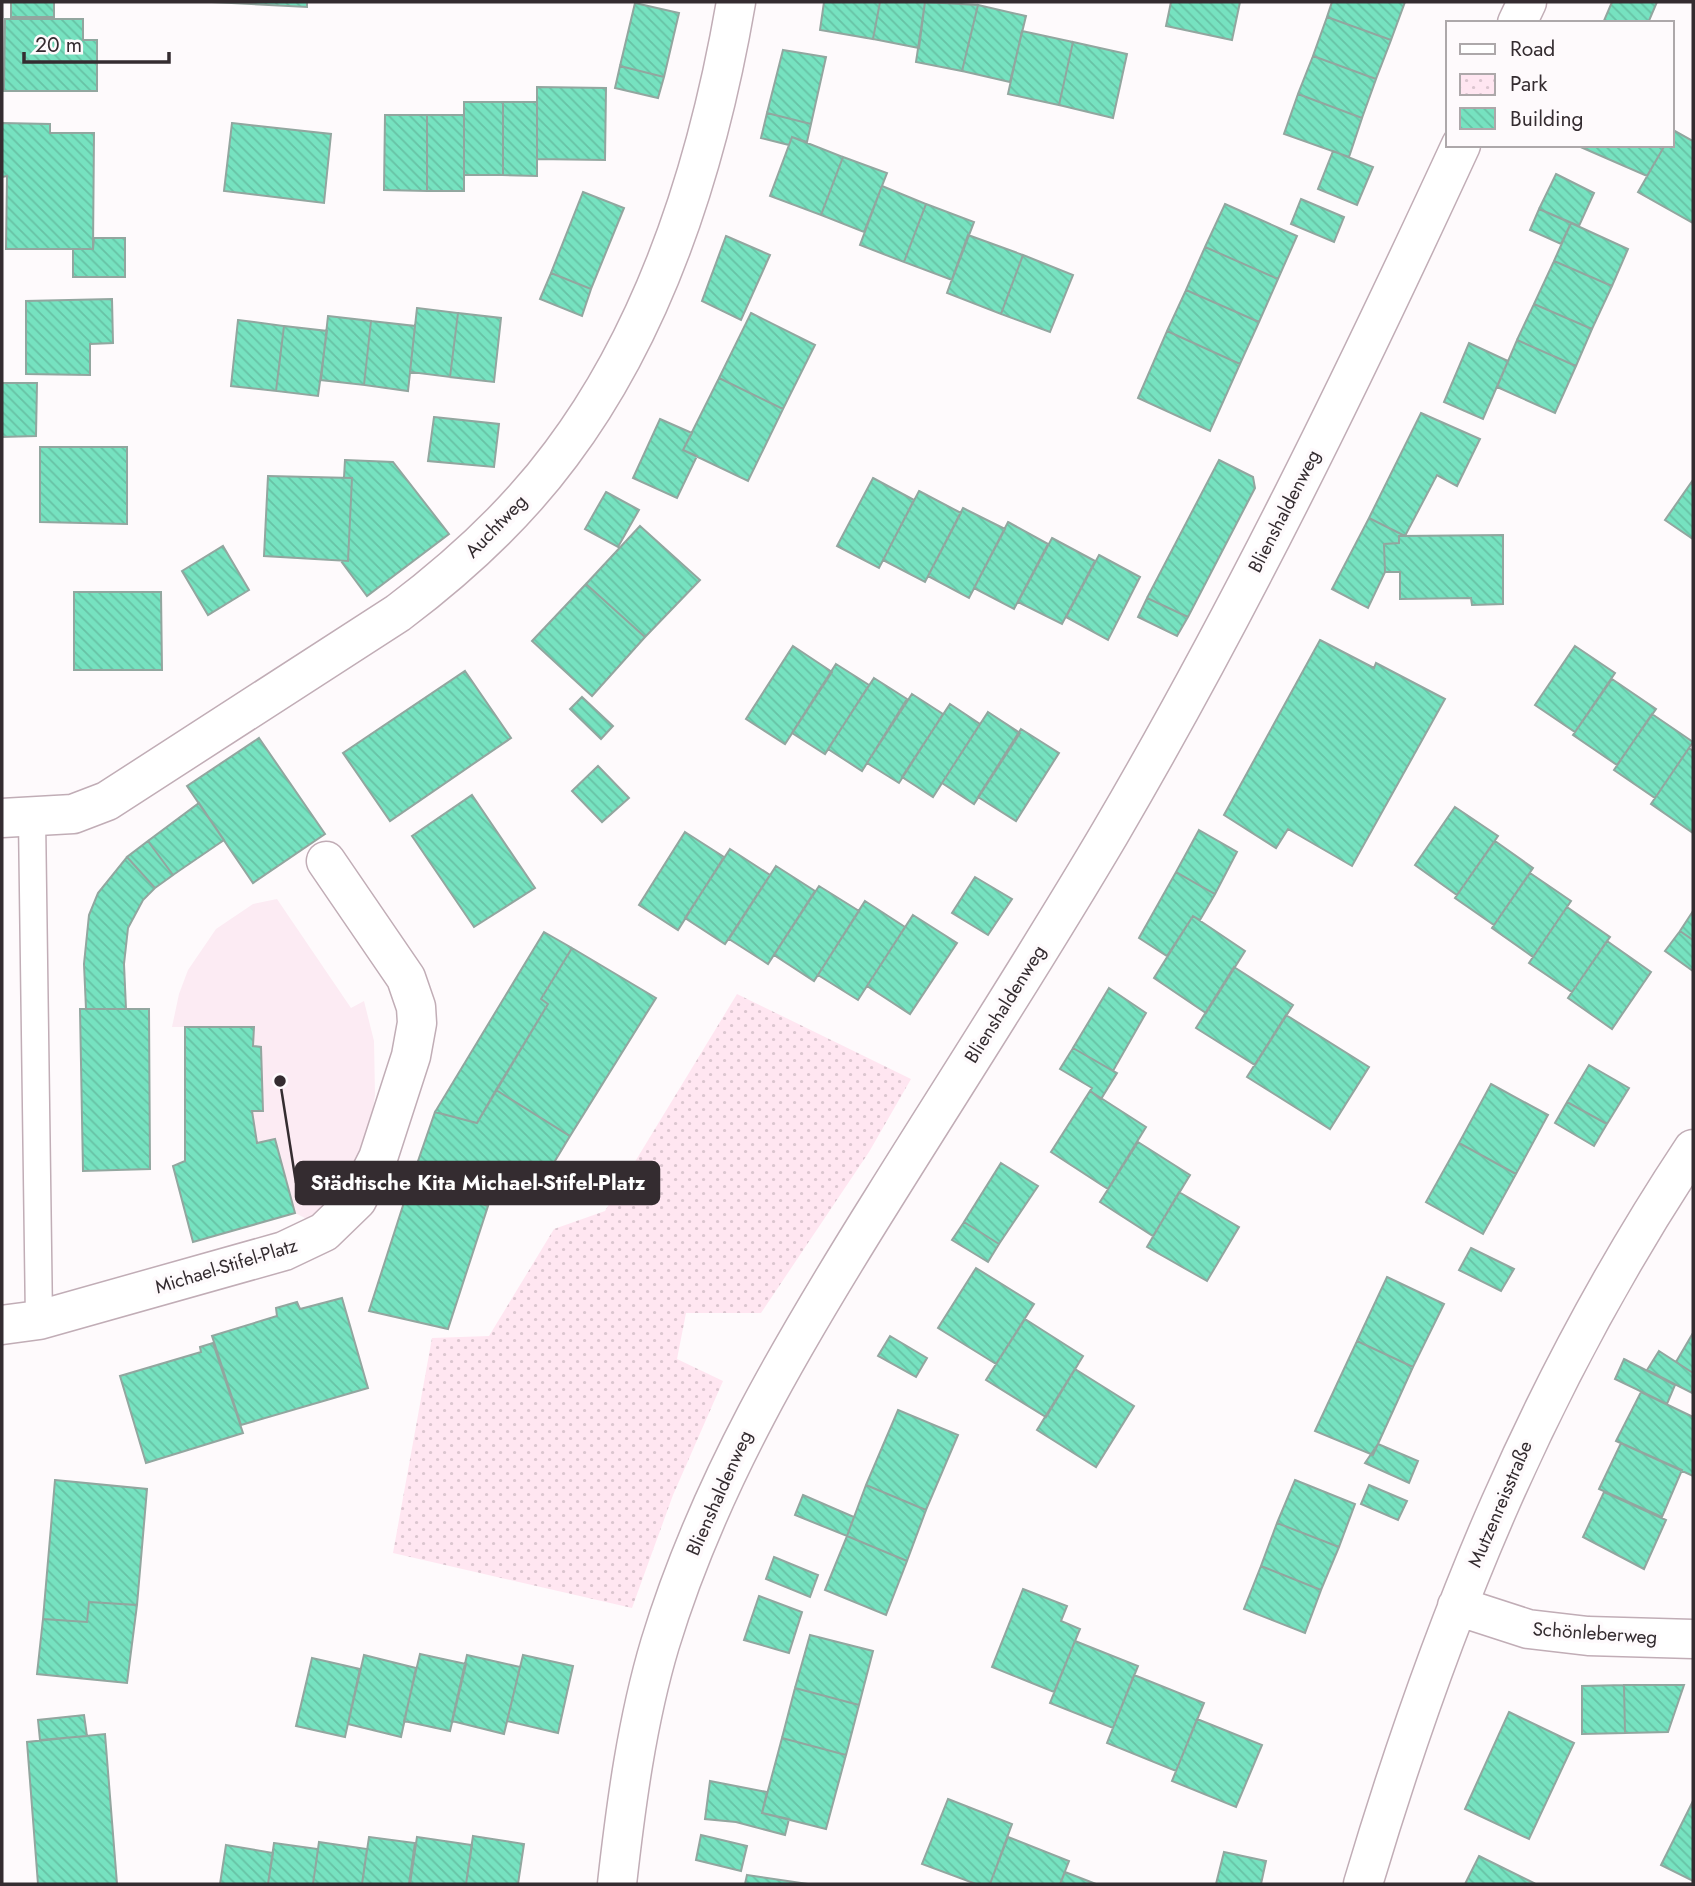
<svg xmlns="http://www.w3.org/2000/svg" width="1695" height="1886" viewBox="0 0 1695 1886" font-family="Jost,sans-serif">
  <defs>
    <pattern id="park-dots" width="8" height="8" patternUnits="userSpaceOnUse" patternTransform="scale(1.75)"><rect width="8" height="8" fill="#ffe6f1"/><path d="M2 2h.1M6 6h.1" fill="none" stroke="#dbc5cf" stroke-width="1.8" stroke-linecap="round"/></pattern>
    <pattern id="building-back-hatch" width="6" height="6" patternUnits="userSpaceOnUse" patternTransform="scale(1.75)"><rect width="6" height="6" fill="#76e2c0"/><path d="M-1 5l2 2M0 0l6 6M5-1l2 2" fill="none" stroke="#67c2a5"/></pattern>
  </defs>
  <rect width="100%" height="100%" fill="#fefafc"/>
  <path fill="#fcebf3" d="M277,899L351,1008L364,1001L374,1041L375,1095L371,1123L351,1175L321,1212L307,1219L295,1213L193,1242L173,1166L185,1161V1027H172L179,994L188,970L216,929L253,904Z"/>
  <path fill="url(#park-dots)" d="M737,994L911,1079L869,1152L761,1313H686L677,1359L723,1381L673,1495L632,1608L393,1553L432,1338L489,1336L554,1229L605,1211Z"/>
  <path fill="url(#building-back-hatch)" stroke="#92a69f" stroke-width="2" d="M11,2H54V17H11Z
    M212,2H307V7Z
    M824,2H880L873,39L820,30Z
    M880,2H925L919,48L873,39Z
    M925,2L978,5L962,71L916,62Z
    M1171,2H1240L1232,40L1166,26Z
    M1332,2H1405L1391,40L1327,17Z
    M1612,2H1657L1648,23H1603Z
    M635,3L679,13L664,77L620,66Z
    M978,5L1026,16L1010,82L962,71Z
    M1327,17L1391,40L1376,79L1313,56Z
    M5,19H83V40H97V91H4Z
    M1022,31L1073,42L1059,105L1008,94Z
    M1073,42L1127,54L1113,118L1059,105Z
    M783,50L826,57L811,124L767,113Z
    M1313,56L1376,79L1362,118L1298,94Z
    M620,66L664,77L658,98L615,88Z
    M537,87L606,88L605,160L537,159Z
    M1298,94L1362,118L1349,157L1284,134Z
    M464,102H503V175H464Z
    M503,102H537V176L503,175Z
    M767,113L811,124L807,142L792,137L789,145L761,138Z
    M385,115H427V191L384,190Z
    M427,115H464V191H427Z
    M2,123L50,124V133H94L93,249H6L7,176L2,177Z
    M232,123L331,134L324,203L224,191Z
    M1673,130L1693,141V223L1638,192L1665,145H1672Z
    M792,137L843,157L821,215L770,196Z
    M1576,145H1665L1647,176Z
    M1333,151L1373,167L1357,205L1318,189Z
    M843,157L887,173L864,232L821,215Z
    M1556,174L1594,193L1579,226L1539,209Z
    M882,186L926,204L904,262L860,245Z
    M583,192L624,208L591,289L551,273Z
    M1301,199L1344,217L1334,242L1291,224Z
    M926,204L974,222L952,280L904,262Z
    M1225,204L1297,236L1278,279L1205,247Z
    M1539,209L1571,223L1561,244L1530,230Z
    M1571,223L1628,249L1612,286L1554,261Z
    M968,235L1023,255L1001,314L947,293Z
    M726,236L770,255L741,320L702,301Z
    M94,238H125V277H73V249H93Z
    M1205,247L1278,279L1259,322L1186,290Z
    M1023,255L1073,275L1050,332L1001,314Z
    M1554,261L1612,286L1592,329L1534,304Z
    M551,273L591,289L582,316L540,299Z
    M1186,290L1259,322L1240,364L1167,331Z
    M112,299L113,343L90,344V375L26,374V301Z
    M1534,304L1592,329L1576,366L1517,340Z
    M417,308L458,313L450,377L410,372Z
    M458,313L501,318L494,382L450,377Z
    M751,313L815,345L783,409L719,378Z
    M328,316L371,321L364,385L321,380Z
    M238,320L284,326L276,391L231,386Z
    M371,321L415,326L408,391L364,385Z
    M284,326L327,331L318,396L276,391Z
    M1167,331L1240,364L1210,431L1138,398Z
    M1517,340L1576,366L1555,413L1497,387Z
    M1469,343L1508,361L1483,419L1444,402Z
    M719,378L783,409L748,481L683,450Z
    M2,383H37L36,436L2,437Z
    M1421,413L1480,439L1457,486L1437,475L1405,536L1369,518Z
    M434,417L499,424L494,467L428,461Z
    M660,419L692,433L683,450L697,456L677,498L633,478Z
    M40,447H127V524L40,522Z
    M345,460L393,462L449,534L367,596L341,561H348L352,478H344Z
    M1219,460L1253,477L1255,488L1188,617L1147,598Z
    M268,476L352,478L348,561L264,556Z
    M873,478L914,500L879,568L837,546Z
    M1693,480V539L1665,520Z
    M919,491L961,513L925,582L883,560Z
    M606,492L639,510L618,547L585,529Z
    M963,508L1005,529L969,598L928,576Z
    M1369,518L1405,536H1399V543L1384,544L1385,572L1368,608L1332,589Z
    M1008,522L1048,544L1014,609L974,588Z
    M640,526L700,580L645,637L586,584Z
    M1503,535V604L1472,605L1471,598L1400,599V572H1385L1384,544L1399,543V536Z
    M1052,538L1095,561L1062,624L1018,602Z
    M223,546L249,590L208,615L182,571Z
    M1099,555L1140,577L1108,640L1066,617Z
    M586,584L645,637L592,696L532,641Z
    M74,592H161L162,670H74Z
    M1147,598L1188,617L1177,636L1138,617Z
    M1320,640L1374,668L1376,663L1445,699L1352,866L1288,829L1276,848L1224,815Z
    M793,646L832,672L785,744L746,719Z
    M1575,646L1615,673L1575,732L1535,705Z
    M836,664L869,685L825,754L792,733Z
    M465,671L511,738L390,821L343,753Z
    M874,678L907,699L862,771L828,749Z
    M1612,679L1656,709L1617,765L1573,735Z
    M912,694L943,714L899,783L867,763Z
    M582,697L613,726L601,739L570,709Z
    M950,704L980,724L933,797L902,777Z
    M988,712L1020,733L974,804L942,783Z
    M1652,714L1693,742L1655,798L1614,770Z
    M1021,729L1059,753L1016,821L978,797Z
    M259,738L325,834L253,883L187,786Z
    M1689,748L1693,751V833L1651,804Z
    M598,766L629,798L602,822L572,791Z
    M472,795L535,888L474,927L412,836Z
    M199,803L224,840L173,875L148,841Z
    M1455,807L1498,836L1457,895L1415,865Z
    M1199,830L1237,852L1215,894L1176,872Z
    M685,832L724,857L678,930L639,905Z
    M148,841L173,875L155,888L127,857Z
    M1495,841L1533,868L1494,925L1455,898Z
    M730,849L770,875L725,944L685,918Z
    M127,857L155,888L143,900L128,928L124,964L126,1009H86L84,964L89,915L98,893Z
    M776,866L815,891L768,964L729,939Z
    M1176,872L1215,894L1200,920L1193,916L1167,956L1139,938Z
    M1530,873L1571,901L1533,957L1492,928Z
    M975,877L1012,899L988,935L952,913Z
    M819,886L859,911L814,981L774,955Z
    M865,901L905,927L858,1000L818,975Z
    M1567,907L1610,937L1572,992L1529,963Z
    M1693,911V940L1680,931Z
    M913,915L957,943L910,1014L867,986Z
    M1193,916L1245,951L1206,1013L1154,978Z
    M1680,931L1693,940V971L1665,951Z
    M544,932L572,948L541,999L548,1004L477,1123L435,1112Z
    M1607,941L1651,972L1612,1029L1568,998Z
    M572,948L656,998L570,1136L496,1090L548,1004L541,999Z
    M1234,967L1293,1005L1255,1065L1196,1028Z
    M1109,988L1146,1013L1113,1071L1073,1048Z
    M80,1009H149L150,1169L83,1171Z
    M1286,1015L1369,1067L1330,1129L1247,1077Z
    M185,1027H254L253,1046L261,1047L263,1111H252L257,1143L275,1139L295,1213L193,1242L173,1166L185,1161Z
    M1073,1048L1117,1073L1101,1099L1090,1091L1092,1088L1060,1069Z
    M1589,1065L1629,1088L1607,1124L1567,1102Z
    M1491,1084L1548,1115L1516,1174L1459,1143Z
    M496,1090L570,1136L538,1189L498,1174L488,1206L451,1193L448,1199L409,1187L435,1112L477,1123Z
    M1090,1091L1146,1127L1108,1189L1051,1152Z
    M1567,1102L1607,1124L1594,1146L1555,1123Z
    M1138,1142L1190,1175L1153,1236L1100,1202Z
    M1459,1143L1516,1174L1483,1234L1426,1202Z
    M1001,1163L1038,1186L999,1244L964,1222Z
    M409,1187L448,1199L451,1193L488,1206L448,1329L369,1311Z
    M1179,1192L1239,1227L1207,1281L1147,1247Z
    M964,1222L999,1244L988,1262L952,1240Z
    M1471,1248L1514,1269L1501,1291L1459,1270Z
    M976,1268L1034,1304L996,1364L938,1328Z
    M1387,1277L1444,1304L1413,1367L1357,1341Z
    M342,1298L368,1388L241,1425L212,1336L277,1316L276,1308L297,1302L300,1309Z
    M1025,1319L1083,1356L1046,1417L986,1380Z
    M1693,1333V1373L1676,1362Z
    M890,1336L927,1358L916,1377L878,1356Z
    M1357,1341L1413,1367L1373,1455L1315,1431Z
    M213,1343L243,1433L146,1463L120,1376L201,1352L200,1347Z
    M1659,1351L1693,1373L1692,1393L1647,1370Z
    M1624,1359L1675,1385L1667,1404L1615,1379Z
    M1075,1369L1134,1406L1096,1467L1037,1430Z
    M1641,1392L1693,1417V1476L1616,1441Z
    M898,1410L958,1435L926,1510L866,1485Z
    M1621,1443L1682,1470L1662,1517L1599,1489Z
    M1378,1444L1418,1461L1409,1483L1365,1463Z
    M55,1480L147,1489L137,1605L89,1602L87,1622L43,1619Z
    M1295,1480L1355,1504L1339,1547L1277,1523Z
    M866,1485L926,1510L907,1561L847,1536Z
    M1369,1485L1407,1501L1398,1520L1361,1504Z
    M1604,1492L1666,1520L1644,1569L1583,1537Z
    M803,1495L854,1517L847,1536L795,1515Z
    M1277,1523L1339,1547L1321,1590L1261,1566Z
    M847,1536L907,1561L886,1615L825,1590Z
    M774,1557L818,1575L810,1597L766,1579Z
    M1261,1566L1321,1590L1305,1633L1244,1609Z
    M1023,1589L1067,1606L1061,1621L1080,1629L1054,1692L992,1667Z
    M759,1596L802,1612L789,1653L744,1640Z
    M89,1602L137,1605L127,1683L37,1674L43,1619L87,1622Z
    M810,1635L873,1651L859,1705L795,1688Z
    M1075,1641L1138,1666L1113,1728L1050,1703Z
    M420,1654L466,1664L450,1731L404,1721Z
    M364,1655L416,1668L401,1737L348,1724Z
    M467,1655L520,1667L504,1734L452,1721Z
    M523,1655L573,1666L558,1733L507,1721Z
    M312,1658L360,1669L345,1737L296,1726Z
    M1134,1675L1204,1703L1176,1771L1107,1743Z
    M1624,1685L1625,1733L1582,1734V1686Z
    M1624,1685H1684L1668,1732L1625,1733Z
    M795,1688L859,1705L846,1755L782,1738Z
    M1509,1712L1574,1743L1529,1839L1465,1809Z
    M84,1715L87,1736L40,1740L38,1720Z
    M1197,1719L1262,1745L1236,1807L1172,1781Z
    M105,1734L117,1884H38L27,1742Z
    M782,1738L846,1755L826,1829L762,1813Z
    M710,1781L767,1792L762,1813L789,1819L785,1835L736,1822L705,1819Z
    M948,1799L1012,1824L990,1884H976L922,1864Z
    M1693,1801V1881L1661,1865Z
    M701,1835L747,1846L741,1871L696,1860Z
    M473,1836L524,1844L518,1884H466Z
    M369,1837L415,1843L409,1884H362Z
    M417,1837L472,1845L466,1884H410Z
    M1008,1837L1069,1861L1060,1884H990Z
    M319,1842L367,1849L362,1884H313Z
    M274,1843L318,1849L313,1884H268Z
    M226,1845L273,1853L268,1884H220Z
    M1224,1852L1266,1861L1261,1884H1216Z
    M1479,1856L1534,1883L1533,1884H1465Z
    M1065,1872L1096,1884H1060Z
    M747,1875L808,1884H745Z"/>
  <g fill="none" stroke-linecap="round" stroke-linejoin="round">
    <defs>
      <path id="lane" d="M32,818L39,1320"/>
      <path id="street" d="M1517,23L1527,2
        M2,818L73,814L107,801L398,613C459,567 515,516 561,454C658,325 709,159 736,2
        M2,1325L39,1320L284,1251L324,1232L357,1200L378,1158L411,1056L417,1023L416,1007L406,978L326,861
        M1457,1606L1528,1629L1588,1636L1693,1639
        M617,1884C626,1804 637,1721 660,1644C709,1483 794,1341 883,1199C959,1077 1037,957 1110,833C1240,611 1353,379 1461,145
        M1363,1884C1442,1619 1539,1381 1693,1149"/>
    </defs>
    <use href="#lane" stroke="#c1adb6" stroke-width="29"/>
    <use href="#street" stroke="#c1adb6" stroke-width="41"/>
    <use href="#lane" stroke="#fff" stroke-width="26"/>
    <use href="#street" stroke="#fff" stroke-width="38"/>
  </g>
  <g text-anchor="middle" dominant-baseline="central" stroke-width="7" stroke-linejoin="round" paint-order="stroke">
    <g font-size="19" fill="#342c30" stroke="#fefafc">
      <text transform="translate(1284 511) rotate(-63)">Blienshaldenweg</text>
      <text transform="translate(496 526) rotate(-46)">Auchtweg</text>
      <text transform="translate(1005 1004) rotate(-58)">Blienshaldenweg</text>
      <text transform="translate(226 1266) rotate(-17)">Michael-Stifel-Platz</text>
      <text transform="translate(719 1493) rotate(-66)">Blienshaldenweg</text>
      <text transform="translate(1500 1504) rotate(-67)">Mutzenreisstraße</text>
      <text transform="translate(1595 1633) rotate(4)">Schönleberweg</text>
    </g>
  </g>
  <path fill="none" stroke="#342c30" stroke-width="2.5" d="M280 1081L296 1183"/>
  <circle fill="#342c30" stroke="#fefafc" stroke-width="2.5" cx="280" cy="1081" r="7"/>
  <rect fill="#342c30" stroke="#342c30" stroke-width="2.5" x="296" y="1162" width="363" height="42" rx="7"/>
  <g font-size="21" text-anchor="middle" font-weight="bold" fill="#fff">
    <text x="478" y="1190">Städtische Kita Michael-Stifel-Platz</text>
  </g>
  <rect width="1695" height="1886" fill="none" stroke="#342c30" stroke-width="7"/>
  <rect x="1446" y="21" width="228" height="126" fill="#fefafc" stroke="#ada8aa" stroke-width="2"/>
  <rect x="1460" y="44" width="35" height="10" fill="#ffffff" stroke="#ada8aa" stroke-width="2"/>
  <text x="1510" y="56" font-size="21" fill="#342c30">Road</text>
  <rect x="1460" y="74" width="35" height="21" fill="url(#park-dots)" stroke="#ada8aa" stroke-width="2"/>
  <text x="1510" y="91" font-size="21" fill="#342c30">Park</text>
  <rect x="1460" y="108" width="35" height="21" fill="url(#building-back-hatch)" stroke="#ada8aa" stroke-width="2"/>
  <text x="1510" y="126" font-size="21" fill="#342c30">Building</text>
  <path d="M24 52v10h145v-10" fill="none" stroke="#342c30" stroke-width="3.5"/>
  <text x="35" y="52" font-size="21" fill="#342c30" stroke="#fefafc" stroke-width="5" paint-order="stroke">20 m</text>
</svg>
